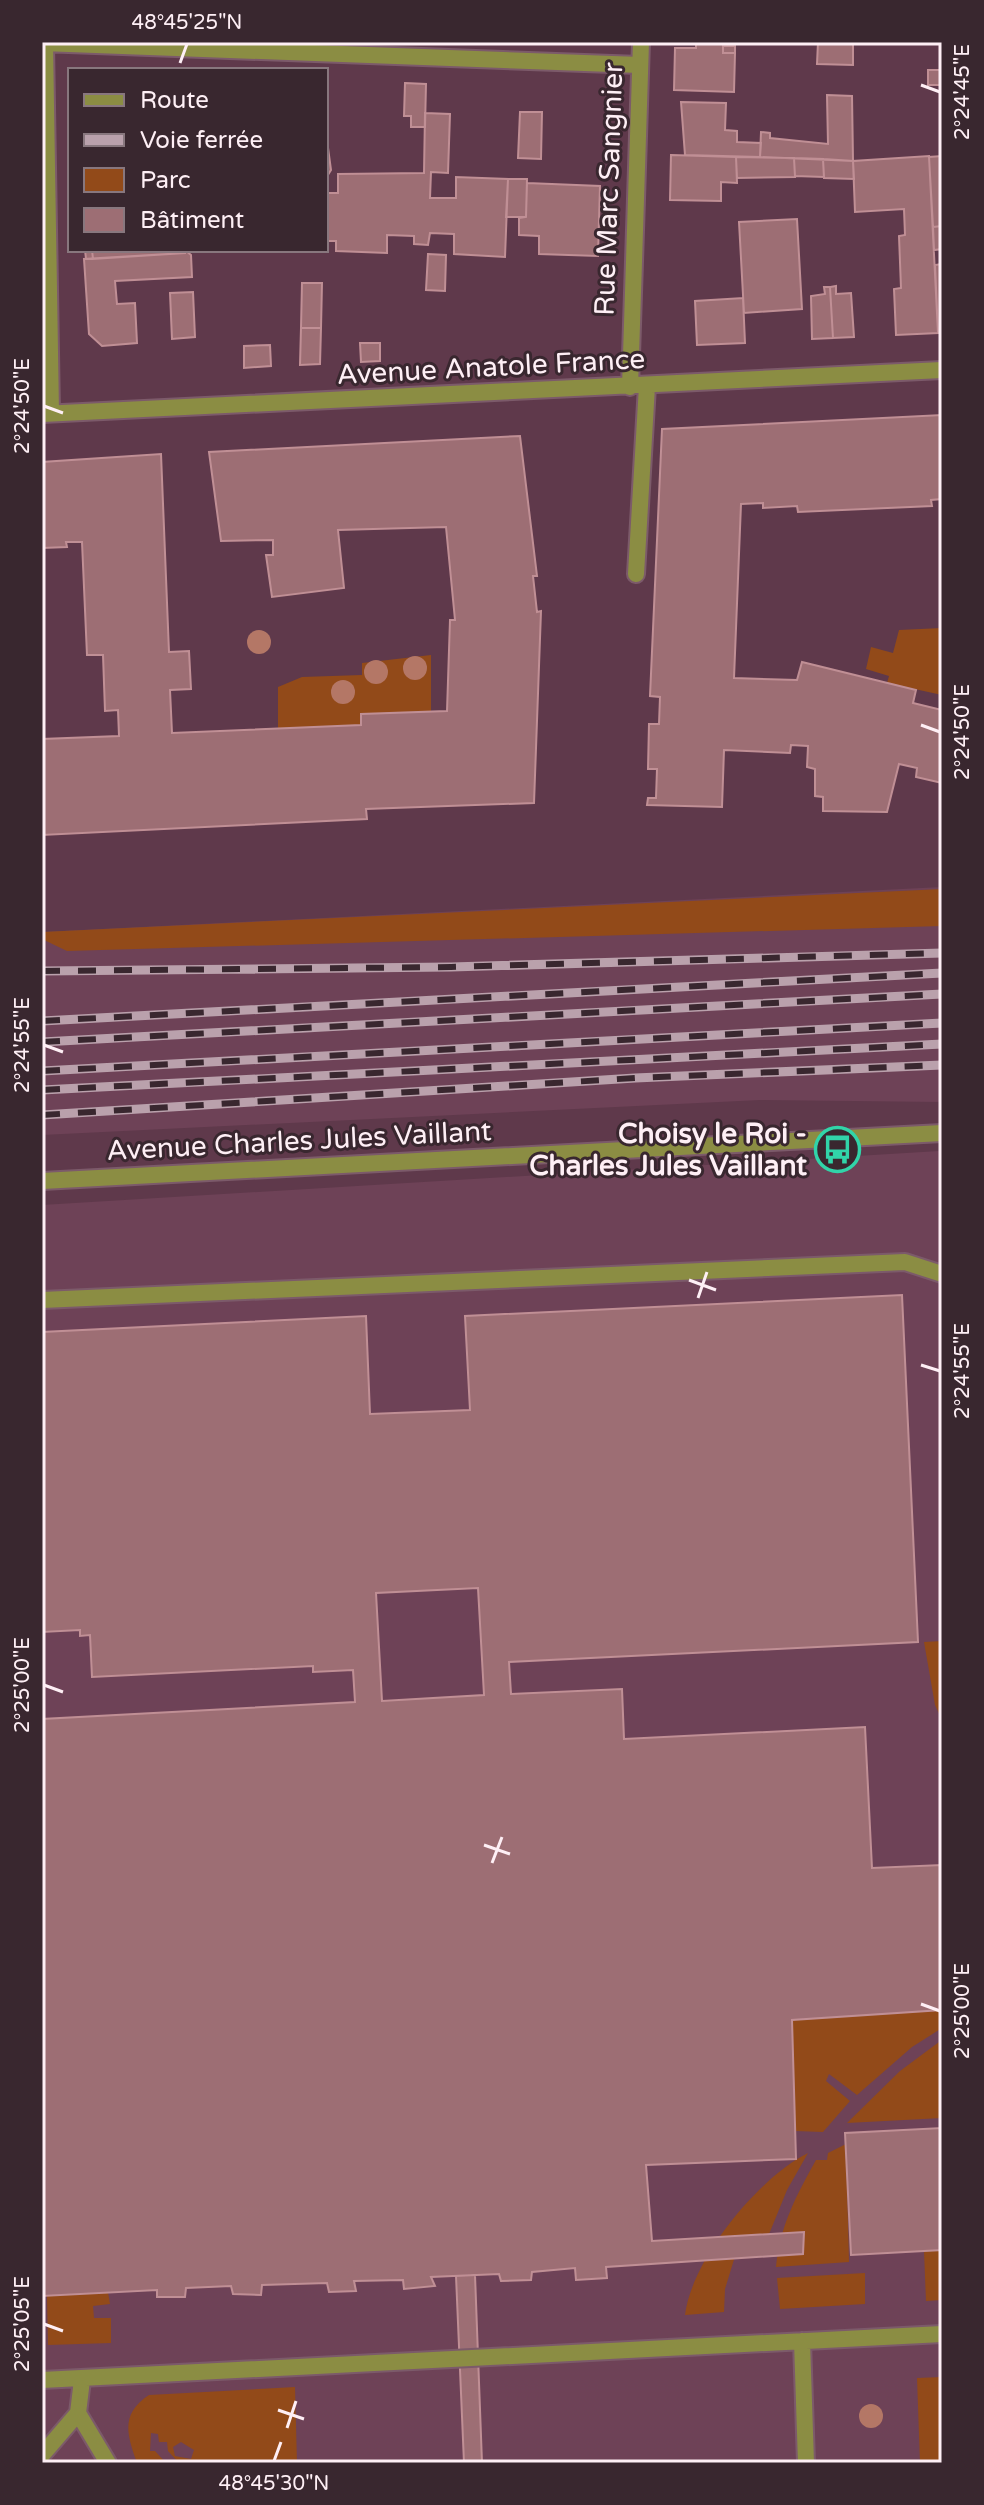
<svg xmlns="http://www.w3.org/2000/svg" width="984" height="2505" viewBox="0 0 984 2505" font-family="'Varela Round',sans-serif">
  <rect width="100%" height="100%" fill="#5f394b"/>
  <path fill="#6e4257" d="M942,887V1102L760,1100L42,1135V932Z
    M939,1151L942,1156V2463H42V1205Z"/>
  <path fill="#924a19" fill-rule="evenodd" d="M942,628V695L887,683L889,676L866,669L871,647L893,653L899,630Z
    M431,655V712L362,714L361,725L278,729V687L302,677L362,675V663Z
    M942,889V926L67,951L42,939V932Z
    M942,1641V1720L935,1705L924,1642Z
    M942,2010V2028L912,2047L857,2095L829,2074L826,2081L850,2101L823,2132L795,2131L792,2020Z
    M939,2042L942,2118L847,2123L900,2071Z
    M846,2144L849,2262L776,2267C780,2226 796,2196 816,2160H827L828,2153Z
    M808,2153L787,2190L765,2244L736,2253L725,2289L724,2312L685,2315C692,2259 758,2178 808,2153Z
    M942,2250V2300L926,2301L924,2251Z
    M865,2273V2304L780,2309L777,2278Z
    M108,2292L110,2304L93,2306L94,2318H111V2343L48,2345L47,2296Z
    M942,2377V2463H920L917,2378Z
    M295,2387L297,2463H179L168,2451L167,2442H159L158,2434L151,2433L150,2451H155L166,2463H137C127,2435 120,2414 149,2395ZM181,2442L194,2450L191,2459L175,2456L173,2447Z"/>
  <path fill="#9d6e74" stroke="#c08f95" stroke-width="2" fill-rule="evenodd" d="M696,42H723V53H735L734,92L674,90L675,48H696Z
    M818,42H853V65L817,64Z
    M723,46H735V53H723Z
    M928,70H942V85H928Z
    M405,83L426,84L425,127H411V116H404Z
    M827,95L852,96L853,161L760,157L761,132L770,133V138L828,144Z
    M681,102L726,103L725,130L737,131V142L761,143L760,157L685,155Z
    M520,112H542L541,159L518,158Z
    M425,113L450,114L448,173L431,172L430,198H456V177L508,179L505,257L454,254V234L430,233L428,245L414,244V236L387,235V253L336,251V241H326V193H338V174L424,173Z
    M326,133L331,170L326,178Z
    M671,155L736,157L737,183L721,182V201L670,200Z
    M929,156L938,333L896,335L894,289L901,288L899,236L905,235L904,209L855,212L853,161Z
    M942,156V226L933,227L929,157Z
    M736,157L794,158L795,177L737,178Z
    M794,158L823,159L824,177L795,176Z
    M823,159L853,161L854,179L824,178Z
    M508,179H527L526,217H506Z
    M527,183L600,186L598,256L539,254V236L519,235V218L526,217Z
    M797,219L802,309L744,313L739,222Z
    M942,226V249L934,250L933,227Z
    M85,250H92L93,259H86Z
    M92,250H185V253L93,259Z
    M185,250L191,255L192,277L115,281L117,304L135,303L137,343L102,346L89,334L84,259L185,253Z
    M428,254L446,255L445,291L426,290Z
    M942,264V333H938L935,265Z
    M302,283H322L321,328H301Z
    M836,286V294L851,293L854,337L833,338L830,287Z
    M824,287H830L833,338L812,339L811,296L825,294Z
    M193,292L195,337L172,339L170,293Z
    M743,298L745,343L697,345L695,301Z
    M301,328H321L320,364L300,365Z
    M360,343H380V361L361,362Z
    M270,345L271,366L244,368V346Z
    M942,415V499L931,500L932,506L798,512L797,506L763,508V503L741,504L734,678L797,680L802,662L916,690L913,703L942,710V783L916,777L917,768L899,764L887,812L823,811V797L815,796V769L807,767L808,746L791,745L790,753L724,750L722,807L647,805L648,798H656L657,769H648L649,724H659L660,697L650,696L662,429Z
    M520,436L537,576H533L537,612L541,611L534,803L366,809L367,819L42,835V739L119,736L118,710L105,711L103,655H87L82,542H66L67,547L42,548V462L161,454L169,652L189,651L191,689L170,690L172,733L361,725V714L447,711L450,620H455L446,527L338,530L344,588L272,597L266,555H273V540L221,541L209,452Z
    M902,1295L918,1642L509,1662L511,1694L622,1689L624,1739L865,1727L872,1868L942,1865V2010L792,2020L796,2159L646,2165L652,2241L804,2232L803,2254L606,2267L607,2278L576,2280L575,2268L532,2272L531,2280L501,2281L499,2274L431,2277L435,2286L404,2289L403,2280L354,2281L356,2291L329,2292L327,2283L262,2285L261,2295L233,2294L231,2286L186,2288L185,2297H157V2290L42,2296V1719L355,1702L353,1670L313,1672V1666L92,1677L90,1635L80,1636V1630L42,1632V1332L366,1316L370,1414L470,1410L465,1316ZM478,1588L484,1695L382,1701L376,1593Z
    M942,2128V2250L851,2255L845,2133Z
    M475,2275L482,2463H464L456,2276Z"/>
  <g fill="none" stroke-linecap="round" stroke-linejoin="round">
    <defs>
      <path id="lane" d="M42,1300L905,1262L942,1274
        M802,2341L806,2463
        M42,2380L942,2334
        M78,2413L108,2463
        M42,2455L78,2413L82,2380"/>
      <path id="street" d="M42,43L640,65
        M45,44L51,413
        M630,387L641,42
        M42,414L942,370
        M636,574L647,386
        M42,1181L942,1133"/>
    </defs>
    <use href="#lane" stroke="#7c5a6a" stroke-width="20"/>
    <use href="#street" stroke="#7c5a6a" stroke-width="20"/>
    <use href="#lane" stroke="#8b8d43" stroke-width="16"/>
    <use href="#street" stroke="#8b8d43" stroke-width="16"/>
    <defs>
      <path id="rail" d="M42,971L451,967L942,953
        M42,1021L942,973
        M42,1042L942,994
        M42,1071L942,1023
        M42,1090L942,1044
        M42,1115L635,1078L942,1065"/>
    </defs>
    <use href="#rail" stroke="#baa1ac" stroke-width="9"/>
    <use href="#rail" stroke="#39272f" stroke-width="6" stroke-dasharray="18" stroke-linecap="butt"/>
  </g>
  <g fill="#b47766">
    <circle cx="259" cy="642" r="12"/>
    <circle cx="415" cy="668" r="12"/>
    <circle cx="376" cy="672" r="12"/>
    <circle cx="343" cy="692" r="12"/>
    <circle cx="871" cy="2416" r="12"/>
  </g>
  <path fill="none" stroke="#feeff5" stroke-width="3" d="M180,63L187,44M921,85L940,92M44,406L63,413M921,725L940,732M44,1045L63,1052M689,1280L716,1290M698,1298L707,1272M921,1365L940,1371M44,1685L63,1692M484,1845L510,1854M492,1863L502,1837M921,2004L940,2011M44,2324L63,2331M278,2410L304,2419M287,2428L296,2401M274,2461L281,2442"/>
  <defs>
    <symbol id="bus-ring" viewBox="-11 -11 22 22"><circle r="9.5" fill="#39272f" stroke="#31d4a9" stroke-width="1.5"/><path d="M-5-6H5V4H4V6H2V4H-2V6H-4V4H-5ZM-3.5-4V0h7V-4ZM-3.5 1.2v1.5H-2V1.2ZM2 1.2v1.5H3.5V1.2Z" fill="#31d4a9"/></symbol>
  </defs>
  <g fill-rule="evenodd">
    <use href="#bus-ring" x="812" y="1124" width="51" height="51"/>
  </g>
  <g text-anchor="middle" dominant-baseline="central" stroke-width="6" stroke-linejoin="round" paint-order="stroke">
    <g font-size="28" fill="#feeff5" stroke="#39272f">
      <text transform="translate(609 189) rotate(-88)">Rue Marc Sangnier</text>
      <text transform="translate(491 367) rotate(-3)">Avenue Anatole France</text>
      <text transform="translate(299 1141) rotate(-3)">Avenue Charles Jules Vaillant</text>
    </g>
    <g font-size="28" font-weight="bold" fill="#feeff5" stroke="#39272f" text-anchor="end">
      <text x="807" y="1134">Choisy le Roi -<tspan x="807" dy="32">Charles Jules Vaillant</tspan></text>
    </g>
  </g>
  <rect width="984" height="2505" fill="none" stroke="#39272f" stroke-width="88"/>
  <rect x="68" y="68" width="260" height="184" fill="#39272f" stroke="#88777e" stroke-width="2"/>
  <rect x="84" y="94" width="40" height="12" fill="#8b8d43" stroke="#88777e" stroke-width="2"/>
  <text x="140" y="108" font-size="24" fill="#feeff5">Route</text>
  <rect x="84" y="134" width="40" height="12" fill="#baa1ac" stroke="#88777e" stroke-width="2"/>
  <text x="140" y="148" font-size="24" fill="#feeff5">Voie ferrée</text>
  <rect x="84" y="168" width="40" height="24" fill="#924a19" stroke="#88777e" stroke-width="2"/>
  <text x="140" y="188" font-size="24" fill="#feeff5">Parc</text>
  <rect x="84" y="208" width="40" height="24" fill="#9d6e74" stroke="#88777e" stroke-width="2"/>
  <text x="140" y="228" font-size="24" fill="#feeff5">Bâtiment</text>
  <rect x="44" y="44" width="896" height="2417" fill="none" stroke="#feeff5" stroke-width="3"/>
  <g font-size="20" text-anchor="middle" fill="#feeff5">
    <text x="187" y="29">48°45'25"N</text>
    <text transform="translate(962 92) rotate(-90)" y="7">2°24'45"E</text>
    <text transform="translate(22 406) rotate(-90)" y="7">2°24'50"E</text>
    <text transform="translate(962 732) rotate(-90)" y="7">2°24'50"E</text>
    <text transform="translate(22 1045) rotate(-90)" y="7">2°24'55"E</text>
    <text transform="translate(962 1371) rotate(-90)" y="7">2°24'55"E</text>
    <text transform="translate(22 1685) rotate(-90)" y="7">2°25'00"E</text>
    <text transform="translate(962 2011) rotate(-90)" y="7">2°25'00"E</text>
    <text transform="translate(22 2324) rotate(-90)" y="7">2°25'05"E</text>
    <text x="274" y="2490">48°45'30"N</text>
  </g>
</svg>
